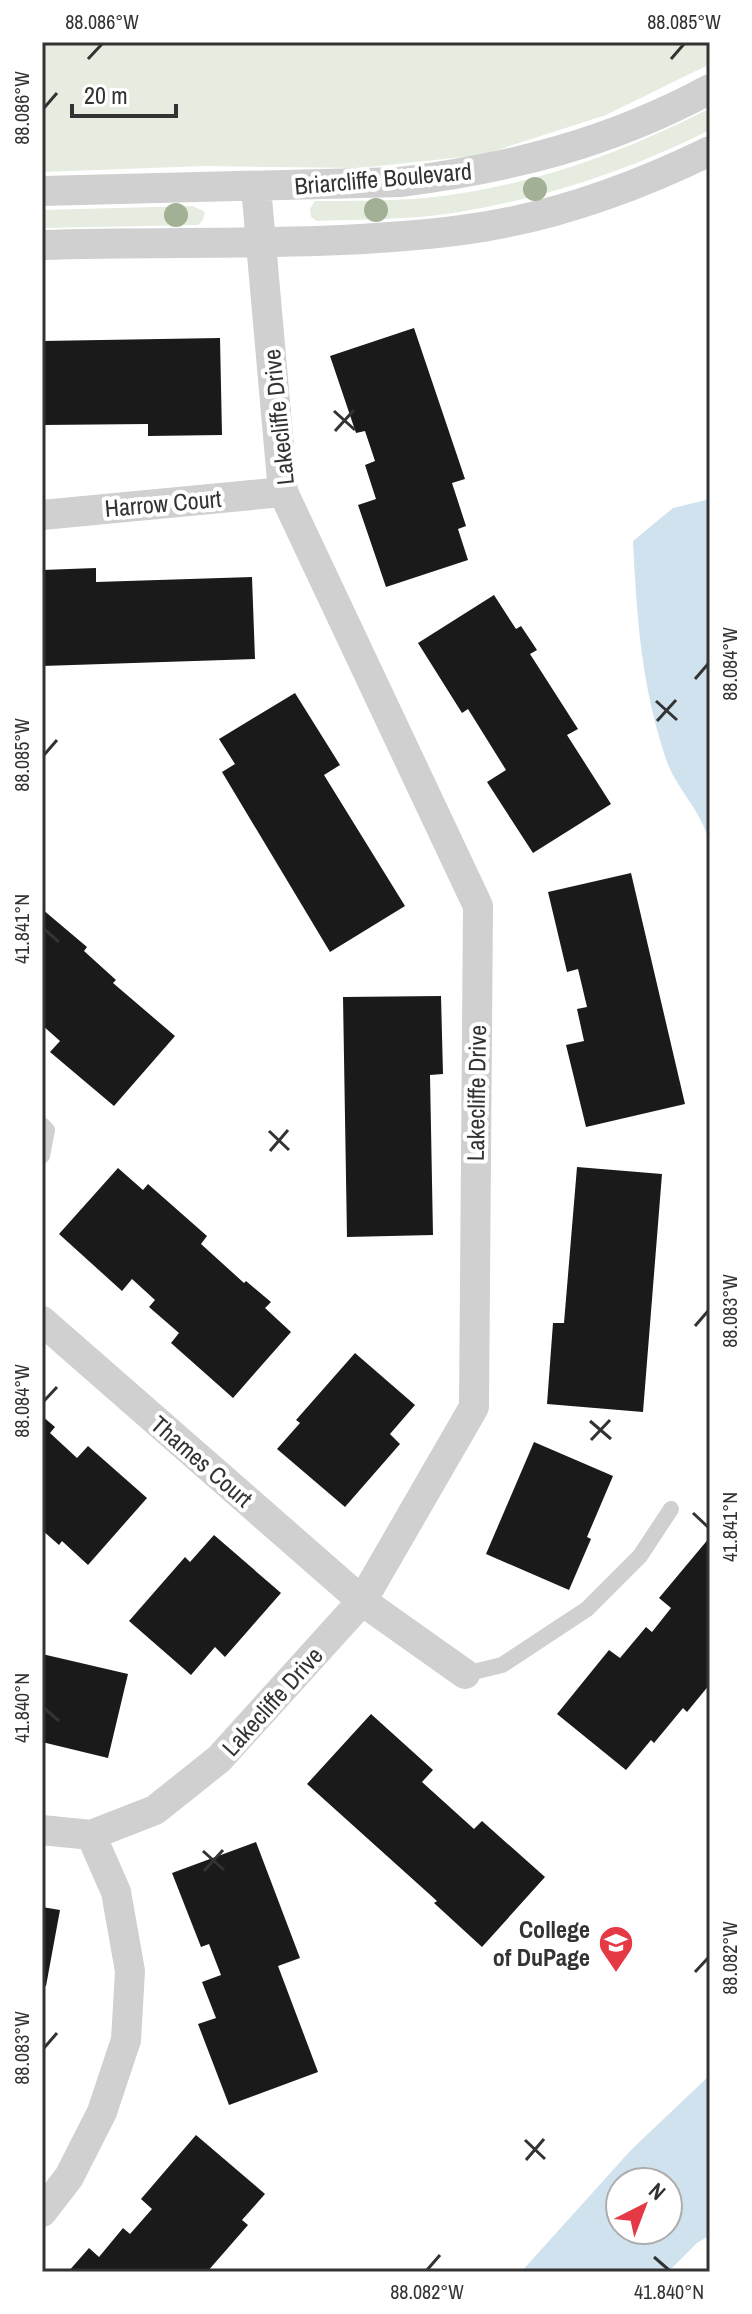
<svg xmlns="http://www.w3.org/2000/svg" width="752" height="2314" viewBox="0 0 752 2314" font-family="'Archivo Narrow',sans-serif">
  <rect width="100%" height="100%" fill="#fff"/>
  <path fill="#e6ecdf" d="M42,42H710V64L606,115L482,155L359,168L204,166L42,172Z
    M710,108V130C628,171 543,199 453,213C408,220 362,219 317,221L311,217L310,209L315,201C352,201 389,201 425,198C525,188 622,154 710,108Z
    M193,206L205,212L203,220L198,225L42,228V210Z"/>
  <path fill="#cfe2ee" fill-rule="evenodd" d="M710,499V847C705,813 676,790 666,759C641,683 637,620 633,541L673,508Z
    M710,2075V2235L697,2243L668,2272H521L631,2150ZM620,2182H668V2230H620Z"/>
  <path fill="#1a1a1a" d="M414,328L465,479L452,483L466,526L458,529L468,560L386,587L358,505L376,499L365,465L375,461L365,431L356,433L330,356Z
    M220,338L222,435L148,436V424L42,425V341Z
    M96,568V582L252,577L255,659L42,666V570Z
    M494,595L516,629L521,626L537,650L530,654L578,729L567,735L611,804L533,853L487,782L506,770L468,709L462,713L418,643Z
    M295,693L340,765L324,775L405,906L330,952L222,772L235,764L219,739Z
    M631,873L685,1104L586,1127L566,1045L584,1041L577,1009L587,1007L578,969L567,972L548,892Z
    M42,909L87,947L84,951L116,980L113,983L175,1036L114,1106L50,1052L60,1041L42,1025Z
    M441,996L443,1074L430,1075L433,1235L347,1237L343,997Z
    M577,1167L662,1174L643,1412L547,1404L553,1323H564Z
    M118,1168L143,1190L148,1184L207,1236L201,1244L244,1283L246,1281L271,1302L265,1308L291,1332L233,1398L171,1343L179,1333L149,1307L155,1300L132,1279L122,1291L59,1234Z
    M355,1353L415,1405L390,1434L400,1444L345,1507L277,1449L300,1423L296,1420Z
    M42,1416L55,1427L50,1433L77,1458L88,1446L147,1498L88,1565L62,1541L59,1545L42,1530Z
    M534,1442L613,1476L587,1537L591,1539L569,1590L486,1554Z
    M214,1535L281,1593L225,1657L215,1647L191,1675L129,1621L185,1557L190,1562Z
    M710,1537V1684L687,1712L683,1708L654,1743L651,1740L626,1770L557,1714L609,1650L620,1658L646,1627L652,1632L671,1608L659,1598Z
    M42,1654L128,1674L108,1758L42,1742Z
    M371,1714L433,1770L422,1782L474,1829L482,1821L545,1877L482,1947L434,1903L437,1901L307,1784Z
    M256,1842L300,1958L278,1966L318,2072L229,2105L198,2024L216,2018L202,1982L221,1975L209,1944L201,1947L172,1873Z
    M42,1907L60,1910L46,1986H42Z
    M196,2135L265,2194L242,2220L248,2225L207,2272H68L89,2248L99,2257L123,2228L130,2234L152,2209L141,2199Z"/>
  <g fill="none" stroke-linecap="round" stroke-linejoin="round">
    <path stroke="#d0d0d0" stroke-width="16" d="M42,1125L47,1130L42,1156
      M465,1674L502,1665L587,1609L640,1556L671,1509"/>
    <path stroke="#d0d0d0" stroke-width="30" d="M42,191L400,182C511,168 610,143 710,89
      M42,245C181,240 323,248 462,230C548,219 632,189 710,151
      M42,515L283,492
      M42,1321L362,1601L465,1674
      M42,1830L91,1835L155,1810L219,1759L362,1601L474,1407L478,906L283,492L256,187
      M42,2212L69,2177L102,2112L126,2040L130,1971L116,1892L91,1835"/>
  </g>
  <g fill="#a2b095">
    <circle cx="535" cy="189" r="12"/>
    <circle cx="376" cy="210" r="12"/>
    <circle cx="176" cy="215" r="12"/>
  </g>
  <path fill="none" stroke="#333" stroke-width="3" d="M88,59L102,44M671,59L684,44M44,108L57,93M334,411L355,430M335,431L354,410M695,679L708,664M656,701L677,720M657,721L676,700M44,755L57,740M44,929L59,942M269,1131L289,1150M270,1151L288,1130M695,1326L708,1311M44,1401L57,1387M590,1421L611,1439M591,1440L610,1420M693,1513L708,1527M44,1708L59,1721M203,1851L224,1870M204,1871L223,1850M695,1972L708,1958M44,2048L57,2033M525,2140L545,2159M526,2160L544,2139M654,2257L669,2270M427,2270L440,2255"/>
  <defs>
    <symbol id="university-pin" viewBox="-11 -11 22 30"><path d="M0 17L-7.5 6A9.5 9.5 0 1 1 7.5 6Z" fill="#e63946" stroke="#fff"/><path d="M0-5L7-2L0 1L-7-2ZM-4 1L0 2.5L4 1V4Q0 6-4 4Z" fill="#fff"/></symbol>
  </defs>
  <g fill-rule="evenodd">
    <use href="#university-pin" x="596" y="1923" width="40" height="54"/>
  </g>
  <g text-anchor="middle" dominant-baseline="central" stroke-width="8" stroke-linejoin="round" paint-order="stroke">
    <g font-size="24" fill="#333" stroke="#fff">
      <text transform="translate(383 178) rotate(-5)">Briarcliffe Boulevard</text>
      <text transform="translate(278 417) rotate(-96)">Lakecliffe Drive</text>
      <text transform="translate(163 503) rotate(-5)">Harrow Court</text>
      <text transform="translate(476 1093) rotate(-89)">Lakecliffe Drive</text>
      <text transform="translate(202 1461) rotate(41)">Thames Court</text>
      <text transform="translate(272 1701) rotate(-48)">Lakecliffe Drive</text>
    </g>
    <g font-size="24" font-weight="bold" fill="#333" stroke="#fff" text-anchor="end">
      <text x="590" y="1929">College<tspan x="590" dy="28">of DuPage</tspan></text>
    </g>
  </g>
  <rect width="752" height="2314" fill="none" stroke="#ffffff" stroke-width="88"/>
  <g transform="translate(644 2206) rotate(42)"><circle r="38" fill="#ffffff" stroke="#adadad" stroke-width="2"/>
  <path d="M0-6L14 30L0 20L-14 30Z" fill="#e63946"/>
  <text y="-12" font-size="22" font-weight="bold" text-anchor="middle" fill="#333333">N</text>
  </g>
  <path d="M72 104v12h104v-12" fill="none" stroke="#333333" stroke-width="4"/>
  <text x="84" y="104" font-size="24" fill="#333333" stroke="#ffffff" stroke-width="6" paint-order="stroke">20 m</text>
  <rect x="44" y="44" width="664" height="2226" fill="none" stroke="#333" stroke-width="3"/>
  <g font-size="20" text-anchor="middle" fill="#333">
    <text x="102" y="29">88.086°W</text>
    <text x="684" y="29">88.085°W</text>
    <text transform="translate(22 108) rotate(-90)" y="7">88.086°W</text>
    <text transform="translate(730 664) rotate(-90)" y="7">88.084°W</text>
    <text transform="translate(22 755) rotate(-90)" y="7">88.085°W</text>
    <text transform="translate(22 929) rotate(-90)" y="7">41.841°N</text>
    <text transform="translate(730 1311) rotate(-90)" y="7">88.083°W</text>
    <text transform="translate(22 1401) rotate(-90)" y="7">88.084°W</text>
    <text transform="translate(730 1527) rotate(-90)" y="7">41.841°N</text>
    <text transform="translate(22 1708) rotate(-90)" y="7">41.840°N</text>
    <text transform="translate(730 1958) rotate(-90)" y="7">88.082°W</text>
    <text transform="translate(22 2048) rotate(-90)" y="7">88.083°W</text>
    <text x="427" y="2299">88.082°W</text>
    <text x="669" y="2299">41.840°N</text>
  </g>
</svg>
